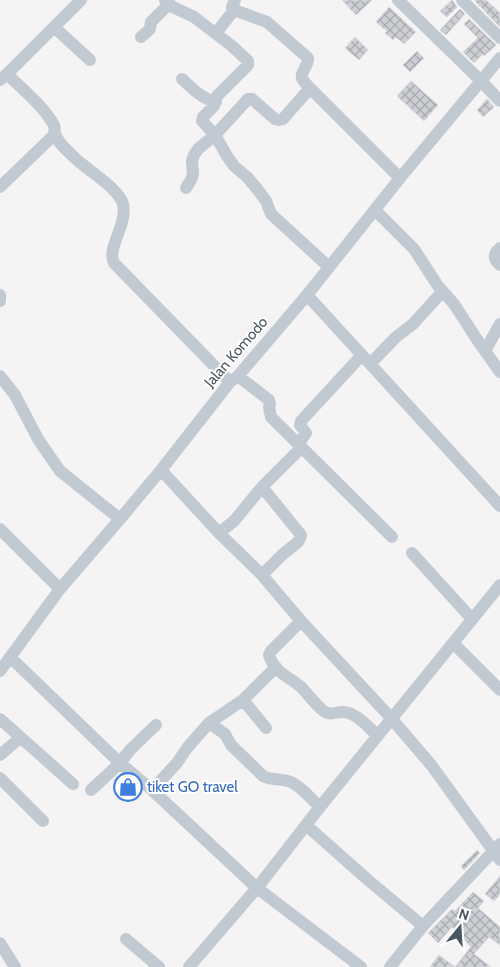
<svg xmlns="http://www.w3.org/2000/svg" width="500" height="967" viewBox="0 0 500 967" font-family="Cabin,sans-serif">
  <defs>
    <pattern id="building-cross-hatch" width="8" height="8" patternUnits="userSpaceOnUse" patternTransform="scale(1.25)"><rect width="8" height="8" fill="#cdcfd5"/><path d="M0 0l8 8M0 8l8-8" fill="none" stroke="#a8abb0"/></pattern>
  </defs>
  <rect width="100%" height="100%" fill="#f5f3f3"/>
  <path fill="url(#building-cross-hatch)" stroke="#d7d9de" d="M342,0H372L356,15Z
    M452,0L457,7L447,17L440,11Z
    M476,0H486L500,13V27L475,1Z
    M389,7L416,32L404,44L396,37L393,40L385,33L387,31L376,22Z
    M460,9L465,14L446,35L440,30Z
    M469,19L496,45L484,56L483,54L474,63L463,52L478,38L464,24Z
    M355,37L368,50L359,60L345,48Z
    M417,51L424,58L410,72L403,65Z
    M411,81L438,105L424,121L397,96Z
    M487,99L494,107L483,117L477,110Z
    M477,850L480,853L464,870L461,866Z
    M500,876V894L494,901L485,894Z
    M473,892L484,901L478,908L500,927V945L489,937L474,954L491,967H455L471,947L452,927L438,943L428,933L452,909L455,911Z
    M439,955L455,967H430Z"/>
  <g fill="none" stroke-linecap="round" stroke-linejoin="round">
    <path stroke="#c1cad2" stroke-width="12" d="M165,0L173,7L194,17L232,46L248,61V65L217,96L214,106L203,117L202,121L215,135L227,156L234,166L247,177L258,190L266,201L271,214L329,267
      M235,0L232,7L234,10L267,22L308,58C309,65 300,73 302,78C303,81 308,86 310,88L400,178
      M398,0L481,81L500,101
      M462,0L500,38
      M54,27L90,60
      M216,33L234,10
      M141,37L150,29L151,22L169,4
      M7,74C20,87 34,98 45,112C48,116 52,121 54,125C56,131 53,127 55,133C57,143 69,152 76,159C89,171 118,188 123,204C128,224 106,249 114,263L230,382
      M182,79C192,88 202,99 216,102
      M0,80L7,74L81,0
      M0,187L55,134
      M186,188L191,180L193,174L192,161L194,155L198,149L215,135L248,99H252L275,119L279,120L283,119L310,88
      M375,210L414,249L438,286L454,304L478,341L500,372
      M500,248C493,254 493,259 500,265
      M0,295V301
      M307,295L500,506
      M485,351L500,324
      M370,364L396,337L413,324L442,292
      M0,376L15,395L38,439L60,471L120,519
      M238,376L269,400L270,405L269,407L271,417L392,537
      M298,444L306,433L300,425L301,421L362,355
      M161,470L219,533L262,575L301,621L391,718L432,766L500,860
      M262,487L302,447
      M0,529L60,589
      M219,533L234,521L262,487L301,535L300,538L298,542L283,554L262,575
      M412,553L472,619
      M301,621L271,651L269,655C275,674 289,676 301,687C309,695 315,705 325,712C332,716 337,711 344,712C357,713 369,728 378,736
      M453,643L500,690
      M10,657L120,763L152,790L257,888L361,967
      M0,671L60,589L120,519L161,470L230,382L238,376L307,295L400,178L500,58
      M243,700L266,728
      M0,719L73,784
      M209,723L225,734L231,745L263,776C272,781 282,778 291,782C302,787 311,799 320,807
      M0,755L20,738
      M0,778L43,821
      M91,790L120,763L130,750L156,725
      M152,790L177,763L187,748L209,723L243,700L276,667
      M306,825L368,880L423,926
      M126,939L159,967
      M0,943L15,967
      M189,967L257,888L320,807L500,585
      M390,967L423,926L500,844"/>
  </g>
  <defs>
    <symbol id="shop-ring" viewBox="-11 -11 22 22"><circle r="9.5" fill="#fff" stroke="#3f7fe0" stroke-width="1.5"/><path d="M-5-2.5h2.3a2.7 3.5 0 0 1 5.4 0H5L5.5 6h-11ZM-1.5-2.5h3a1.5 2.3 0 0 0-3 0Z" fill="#3f7fe0"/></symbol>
  </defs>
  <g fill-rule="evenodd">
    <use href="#shop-ring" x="112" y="771" width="32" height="32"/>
  </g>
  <g text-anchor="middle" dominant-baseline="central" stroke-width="4" stroke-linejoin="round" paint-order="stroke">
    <g font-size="15" fill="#4a5661" stroke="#fff">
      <text transform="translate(236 352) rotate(-49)">Jalan Komodo</text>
    </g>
    <g font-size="15" fill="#366cbe" stroke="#fff" text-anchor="start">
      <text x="147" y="787">tiket GO travel</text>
    </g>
  </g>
  <g transform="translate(460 927) rotate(18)" stroke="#ffffff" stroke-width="4" paint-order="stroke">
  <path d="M0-4L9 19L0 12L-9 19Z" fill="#4a5661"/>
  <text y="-8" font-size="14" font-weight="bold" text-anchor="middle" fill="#4a5661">N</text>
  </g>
</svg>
